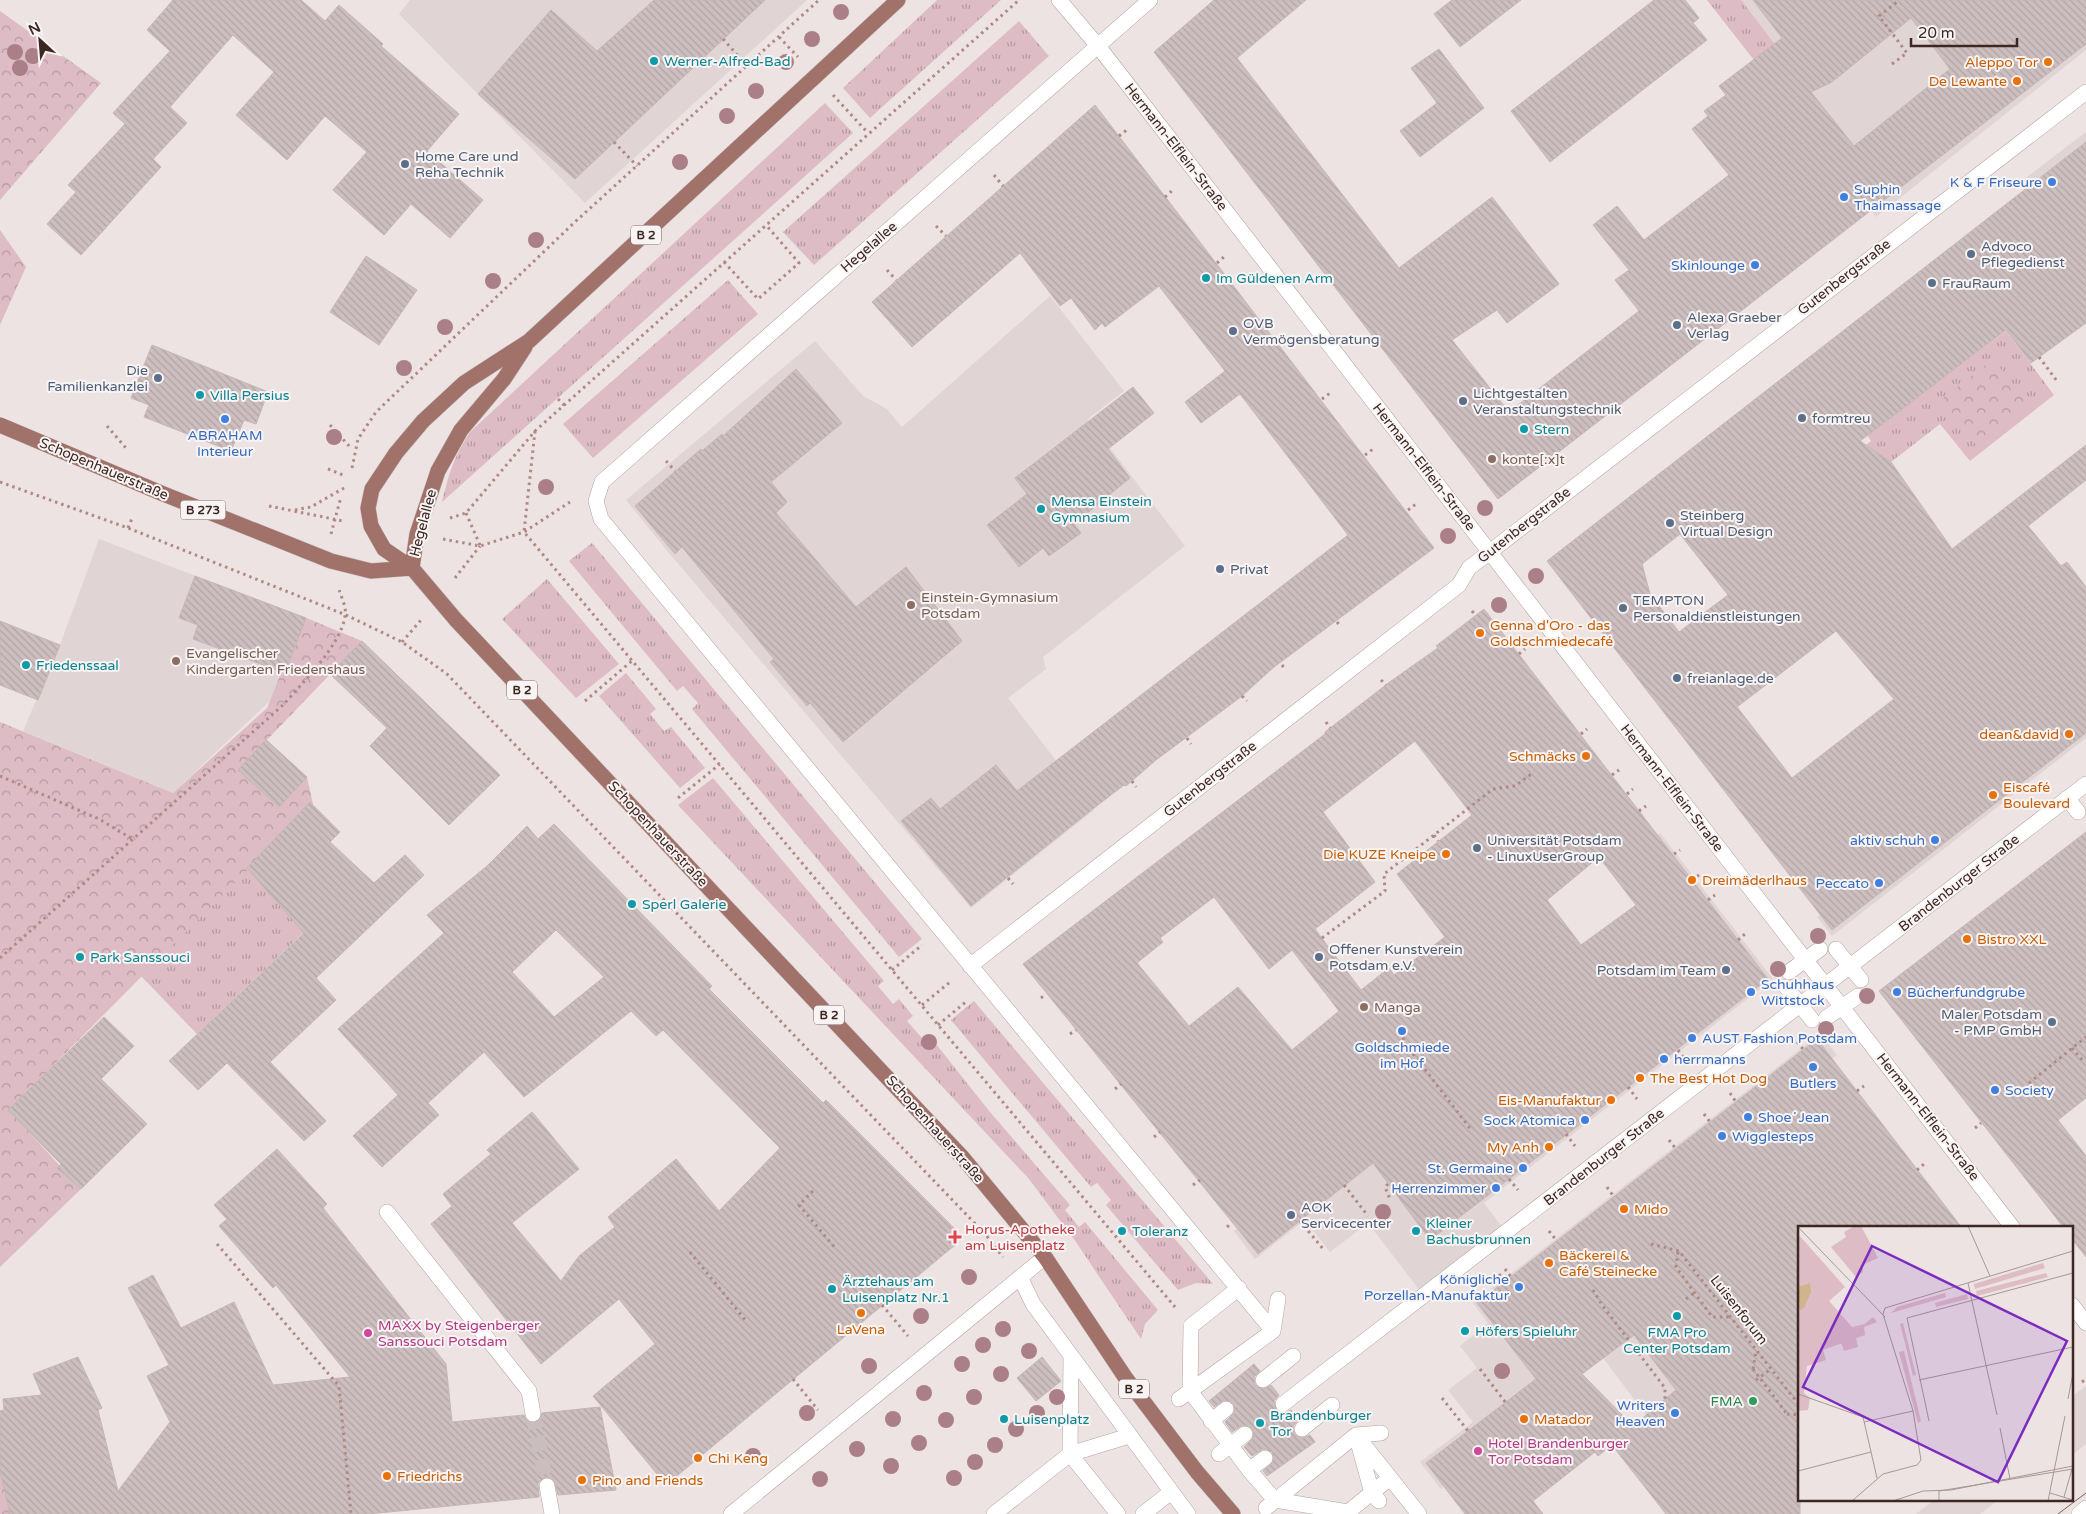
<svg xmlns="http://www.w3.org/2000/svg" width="2086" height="1514" viewBox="0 0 2086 1514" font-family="'Varela Round',sans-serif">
  <defs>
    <pattern id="grass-tufts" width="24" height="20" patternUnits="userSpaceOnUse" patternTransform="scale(1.25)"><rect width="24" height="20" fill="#ddbcc6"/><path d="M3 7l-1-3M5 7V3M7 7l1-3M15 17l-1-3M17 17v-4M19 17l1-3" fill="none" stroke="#b499a0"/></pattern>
    <pattern id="park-crowns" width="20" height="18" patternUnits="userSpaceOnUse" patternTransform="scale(1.25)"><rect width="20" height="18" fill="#ddbcc6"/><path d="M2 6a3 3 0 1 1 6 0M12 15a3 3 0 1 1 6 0" fill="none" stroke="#b499a0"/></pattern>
    <pattern id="building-back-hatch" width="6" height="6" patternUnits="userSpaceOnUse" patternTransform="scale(1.25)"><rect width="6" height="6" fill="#cdbfc0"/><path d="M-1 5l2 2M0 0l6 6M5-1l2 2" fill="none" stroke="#b1a4a5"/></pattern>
  </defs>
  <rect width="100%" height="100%" fill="#ede3e3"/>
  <path fill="#e0d4d4" d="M410,0H807L585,203L399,14Z
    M1707,0H2086V50L1876,217Z
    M2086,132V197L2062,217L2027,177Z
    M1050,296L1124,391L1088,419L1185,546L1043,657L1046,669L1008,698L1094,810L971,908L669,553L626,500L815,341L863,396L887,409L902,427Z
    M99,539L314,621L294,678L173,793L23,731L60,645Z
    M2086,708V738L1832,936L1817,917Z
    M1660,833L1773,979L1484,1203L1503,1228L1421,1292L1368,1223L1330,1252L1305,1220L1255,1259L1234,1231L1363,1131L1741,978L1641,849Z
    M1820,1034L1837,1055L1507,1310L1569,1390L1441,1489L1420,1462L1473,1422L1448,1390L1477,1368L1460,1346L1488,1323L1473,1303Z
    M1614,1309L1677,1391L1646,1415L1603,1358Z
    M2086,1386V1444L2072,1455V1396Z
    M1934,1500H1998L1980,1514H1916Z"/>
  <path fill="url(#grass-tufts)" d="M937,0H1001L870,118L843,88Z
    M1707,0H1741L1793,68L1773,84Z
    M1019,21L1049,56L814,265L783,232Z
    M825,103L853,133L442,502C449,473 453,459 470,432Z
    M728,280L758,314L593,458L563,424Z
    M2006,331L2054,395L1970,461L1940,424L1891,462L1866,445L1871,441L1867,435Z
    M592,543L922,939L899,957L692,709L698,703L683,686L677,691L569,561Z
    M547,579L619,664L576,698L502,619Z
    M626,673L656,709L650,714L664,731L671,727L705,768L680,788L599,696Z
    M713,778L884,981L878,986L893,1004L899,999L913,1016L907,1021L922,1038L928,1034L990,1112L1070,1205L1065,1210L1079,1227L1085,1222L1158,1310L1145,1324L1141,1339L1076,1242L1029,1179L678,805Z
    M247,868L305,931L197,1034L141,976Z
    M974,1001L1213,1284L1196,1283L1178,1290L1106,1205L1111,1200L1097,1183L1091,1187L951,1020Z"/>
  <path fill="url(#park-crowns)" d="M0,11L101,83L0,200Z
    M0,230L26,267L0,325Z
    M1993,359L2030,406L1978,447L1941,400Z
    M304,617L362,641L267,740L307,777L313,804L9,1110L81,1189L0,1267V722L173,793L267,708Z
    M0,1471L13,1514H0Z"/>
  <path fill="url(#building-back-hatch)" stroke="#c6b6b5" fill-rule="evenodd" d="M173,0H301L325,21L339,5L383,44L381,46L459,114L427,151L483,200L450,238L411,204L384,235L333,190L367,152L325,116L287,160L236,115L274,72L233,35L170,107L187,123L153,159L161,167L81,255L47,224L76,192L68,185L125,124L113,113L170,51L147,30Z
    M654,0H765L575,179L478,94L551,10L597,51Z
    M1214,0H1306L1237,58L1399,268L1492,197L1559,284L1507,323L1497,310L1452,340L1509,412L1639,311L1615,280L1629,270L1593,225L1617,206L1644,240L1729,175L1692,129L1708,116L1704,111L1726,95L1719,86L1782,38L1753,0H2086V44L1498,499L1154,52ZM1911,18L1950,69L1854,146L1811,92L1832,82Z
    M1452,0H1521L1460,47L1434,14Z
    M1654,0H1685L1699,18L1693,23L1707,40L1550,162L1511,111Z
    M1439,49L1484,108L1420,157L1400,131L1437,103L1411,68Z
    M1095,105L1434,548L1274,667L1242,696L1156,760L1126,786L1124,785L1094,808L971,906L901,821L931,798L940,809L996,765L1017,791L1348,535L1240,394L1201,423L1185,402L1225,371L1159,286L1105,327L1102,323L1095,330L1071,298L1060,306L1020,253L912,347L872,302Z
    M2086,142V323L2031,363L2006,330L1860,441L1891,462L1952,549L2086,445V480L2028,526L2061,566L2067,562L2086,587V733L1832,930L1547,561ZM1680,534L1728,595L1679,632L1650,594L1642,564ZM1836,631L1894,699L1792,778L1737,707Z
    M366,256L417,290L379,345L330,312Z
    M152,345L268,392L256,424L244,420L231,451L144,417L149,405L131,398Z
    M796,369L842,423L771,482L787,502L776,513L856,607L906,567L962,641L843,742L810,703L807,706L770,662L774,659L682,547L675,554L635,506L701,449L702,451L722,434L723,436Z
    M1133,387L1154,413L1108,449L1130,478L1074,524L1081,533L1049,556L1043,548L1019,567L987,525L1027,494L1015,478Z
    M195,576L306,618L285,673L193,639L198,625L179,618Z
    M1484,609L1768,979L1430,1240L1373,1163L1258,1254L1023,964L1325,734V732L1391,681L1438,648L1436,646ZM1415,741L1472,815L1397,874L1445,937L1394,975L1389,968L1361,990L1315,929L1375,882L1323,812ZM1599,857L1636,905L1581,945L1547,900ZM1214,897L1269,969L1292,950L1339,1011L1292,1050L1238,987L1189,1026L1137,963L1163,942L1160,938Z
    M0,621L60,645L38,700L0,685Z
    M362,641L500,775L449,825L370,746L387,728L330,674Z
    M266,740L307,777L279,807L238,770Z
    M310,802L340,832L330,842L374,883L405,855L424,875L316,978L336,1000L270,1062L326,1121L304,1141L227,1063L198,1090L169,1061L304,933L247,868Z
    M554,824L712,986L709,989L823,1103L826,1100L955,1229V1245L666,1485L593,1396L655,1344L619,1299L541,1364L431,1224L452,1206L443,1194L491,1154L487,1150L532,1112L579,1169L512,1223L561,1281L579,1256L615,1227L608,1217L676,1159L719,1211L780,1148L663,1030L656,1036L631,1011L524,1097L484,1052L428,1103L439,1115L382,1167L353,1136L398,1095L338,1029L444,933L427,915L487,866L527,826L538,839ZM556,930L604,977L554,1017L512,972Z
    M2086,832V1098L2058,1120L2086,1156V1257L2072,1239V1228H2064L1879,991Z
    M104,1017L134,1046L101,1079L147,1124L81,1189L57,1168L61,1164L8,1110Z
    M1817,1039L1962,1228H1800V1514H1666L1612,1445L1598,1456L1595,1452L1533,1501L1543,1514H1465L1426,1463L1536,1379L1477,1303ZM1634,1335L1676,1390L1633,1426L1582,1374Z
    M277,1149L327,1204L323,1208L446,1364L452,1422L524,1415L526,1420L534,1423L539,1421L542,1413L600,1407L616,1490L558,1495L554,1480L546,1477L538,1483L539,1497L369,1514H10L0,1471V1411L4,1410L3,1399L42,1395L33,1374L78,1357L102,1408L98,1410L118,1491L170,1422L147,1376L169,1365L128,1288L153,1275L181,1328L234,1302L273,1385L350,1377L276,1285L273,1288L219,1226L227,1219L214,1205Z
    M1042,1357L1061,1381L1036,1401L1017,1378Z
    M1254,1364L1260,1371L1254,1377L1255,1385L1264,1389L1271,1385L1279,1395L1274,1401L1276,1410L1284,1413L1291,1410L1298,1420L1293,1426L1294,1434L1303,1438L1310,1435L1315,1442L1267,1476L1263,1471L1273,1462L1272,1452L1263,1449L1252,1456L1244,1447L1253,1438L1252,1428L1243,1425L1232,1432L1225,1422L1234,1413V1404L1224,1400L1214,1407L1209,1401Z"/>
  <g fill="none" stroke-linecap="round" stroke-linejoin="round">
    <path stroke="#cabdbd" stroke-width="15" stroke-dasharray="15 8" stroke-linecap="butt" d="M533,1414L547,1486"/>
    <defs>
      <path id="minor" d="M1059,0L1098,46L2013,1228
        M1150,0L602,482L596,501L601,519L1273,1331
        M2067,798L2078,812
        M1836,949L1861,980
        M970,966L1459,585L1469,568L2086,92
        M1789,972L1820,949
        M1786,987L1812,1020
        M1826,1018L1858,996
        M387,1212L529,1391L533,1414
        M1020,1277L1033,1304L1188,1514
        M1239,1288L1191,1326L1190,1391L1249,1470L1275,1500L1348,1512L1390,1478
        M2072,1305L2086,1323
        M1071,1356L1070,1454L1118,1514
        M1263,1380L1293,1356
        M1179,1399L1273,1331L1278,1299
        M1283,1404L2086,784
        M1211,1421L1226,1409
        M1302,1429L1332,1405
        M1356,1435L1419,1514
        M1358,1442L1372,1493L1379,1501
        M1219,1454L1245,1434
        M1249,1470L1265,1458
        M547,1486L552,1514
        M1266,1508L1356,1435L1381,1433
        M731,1514L1045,1257
        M994,1514L1070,1454L1129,1436
        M1143,1514L1171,1492
        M2079,1514L2086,1508"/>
      <path id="major" d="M898,0L529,341L464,383L423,421L396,453L372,489L368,508L371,526L384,549L412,568L456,620L963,1158L1045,1257L1125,1377L1197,1472L1233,1514
        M0,425L161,493L331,561L371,571L412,568
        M412,568L417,534L438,471L461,430L504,379L525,347"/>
    </defs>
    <use href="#minor" stroke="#b1a3a2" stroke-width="16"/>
    <use href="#major" stroke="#c5bebd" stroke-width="16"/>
    <path stroke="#af8984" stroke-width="3" stroke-dasharray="2.5 4" stroke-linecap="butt" d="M779,37L798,57
      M723,39L747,66
      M1892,64L1907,53L1879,16L1897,2L1895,0
      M833,95L868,133
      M1119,136L1128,129
      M614,142L637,166
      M994,175L1003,186
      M1165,197L1174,189
      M936,226L946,236
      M724,262L758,299L799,263L766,225
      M1217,263L1225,256
      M887,270L896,280
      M1266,327L1275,320
      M2039,357L2057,381
      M558,399L564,405
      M1322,399L1330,393
      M330,425L350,447
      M107,426L126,448
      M535,431L524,532L1175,1307
      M1365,455L1373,449
      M666,461L675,471
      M352,468L358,439L376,412L576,221L819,0
      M328,469L343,475
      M0,482L128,528L346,615L402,642L447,674L986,1235L1003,1257
      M269,506L343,521
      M295,510L311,507L344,488
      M1408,510L1416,504
      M466,513L480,545
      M450,518L466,513L535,431L1019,0
      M128,528L133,516
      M331,534L341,497
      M443,539L480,546L524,532L570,502
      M455,578L480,546
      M1472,611L1476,616
      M1337,622L1341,627
      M402,642L421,620
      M1519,654L1525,649
      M1282,665L1286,670
      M1381,680L1386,685
      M1242,696L1247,701
      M585,701L633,660
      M1326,722L1330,728
      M1581,734L1587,729
      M1187,738L1191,744
      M1612,775L1619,770
      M0,776L99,819L134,840
      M1132,781L1136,787
      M1627,794L1633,789
      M678,798L720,764
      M1639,811L1646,806
      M1434,835L1438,841
      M1674,854L1680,850
      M1008,878L1013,884
      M1692,880L1699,875
      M1708,900L1715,895
      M1322,938L1385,891L1384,874L1493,789L1515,786L1534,772
      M1738,940L1745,934
      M0,958L284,704C303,682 341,645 345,616C347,608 341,597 339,589
      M892,970L922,945
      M1751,992L1755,997
      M1041,998L1046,994
      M922,1005L950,982
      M938,1025L967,1001
      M1402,1031L1404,1042L1472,1131
      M1070,1034L1076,1030
      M1692,1038L1696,1043
      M1797,1042L1803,1049
      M1393,1047L1404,1042
      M2072,1048L2083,1061
      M1678,1050L1686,1061
      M1664,1059L1668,1064
      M1640,1078L1644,1082
      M2029,1083L2086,1037
      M1628,1087L1637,1099
      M1115,1089L1121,1084
      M1857,1091L1864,1086
      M1730,1093L1736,1102
      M1611,1100L1615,1105
      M1704,1114L1710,1122
      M1585,1120L1588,1125
      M1975,1128L1981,1123
      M1566,1134L1575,1146
      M1154,1137L1160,1132
      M1669,1140L1676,1149
      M1549,1147L1553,1152
      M1523,1168L1527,1172
      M1917,1170L1924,1164
      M1509,1179L1518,1190
      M1388,1184L1385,1187L1390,1199
      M1193,1185L1200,1180
      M1344,1185L1368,1216
      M1607,1187L1614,1197
      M1496,1188L1500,1193
      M813,1191L799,1205L836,1249
      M1300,1221L1324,1250
      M1227,1227L1232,1223
      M1446,1227L1449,1232
      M1549,1231L1557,1241
      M217,1244L339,1386L351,1514
      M1651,1244L1679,1251L1800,1406
      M690,1252L746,1321
      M1678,1252L1676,1267L1712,1317H1729
      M1505,1269L1511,1277
      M1499,1274L1505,1282
      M1593,1290L1602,1305L1665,1388V1401
      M1686,1299L1694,1293
      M882,1305L908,1336
      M1639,1355L1645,1350
      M1480,1369L1506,1403
      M1753,1369L1756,1351
      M793,1379L818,1410
      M1756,1380L1771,1369
      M2082,1382L2086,1379
      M1442,1398L1468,1431
      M1787,1414L1800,1415"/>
    <use href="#minor" stroke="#fff" stroke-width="15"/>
    <use href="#major" stroke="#a17269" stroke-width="15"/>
    <path stroke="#79625e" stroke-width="1" d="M2058,1514L2086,1493"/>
    <path stroke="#af8984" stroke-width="3" stroke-dasharray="2.5 4" stroke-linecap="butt" d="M1753,1369L1787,1414"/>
  </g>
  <g fill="#aa7f87">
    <circle cx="841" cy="12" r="8"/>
    <circle cx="812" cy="39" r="8"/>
    <circle cx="15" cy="52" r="8"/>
    <circle cx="33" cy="56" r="8"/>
    <circle cx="786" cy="62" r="8"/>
    <circle cx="20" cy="68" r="8"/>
    <circle cx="756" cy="91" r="8"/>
    <circle cx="727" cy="116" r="8"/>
    <circle cx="680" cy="162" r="8"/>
    <circle cx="536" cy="240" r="8"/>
    <circle cx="493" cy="281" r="8"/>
    <circle cx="445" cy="327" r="8"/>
    <circle cx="404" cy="368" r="8"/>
    <circle cx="334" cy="437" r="8"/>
    <circle cx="546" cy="487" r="8"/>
    <circle cx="1485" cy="508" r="8"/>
    <circle cx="1448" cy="536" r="8"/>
    <circle cx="1536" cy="576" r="8"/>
    <circle cx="1499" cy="605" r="8"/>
    <circle cx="1818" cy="936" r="8"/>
    <circle cx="1778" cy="969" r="8"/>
    <circle cx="1867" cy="996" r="8"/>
    <circle cx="1826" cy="1029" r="8"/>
    <circle cx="929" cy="1042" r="8"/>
    <circle cx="1383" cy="1212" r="8"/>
    <circle cx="969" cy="1277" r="8"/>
    <circle cx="921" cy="1316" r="8"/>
    <circle cx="1003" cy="1329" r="8"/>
    <circle cx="983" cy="1345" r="8"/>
    <circle cx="1029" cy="1351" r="8"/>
    <circle cx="962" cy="1364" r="8"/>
    <circle cx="869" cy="1366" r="8"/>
    <circle cx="1502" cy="1371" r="8"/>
    <circle cx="1001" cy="1374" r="8"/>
    <circle cx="924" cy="1393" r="8"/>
    <circle cx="974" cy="1397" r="8"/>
    <circle cx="1057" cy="1397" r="8"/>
    <circle cx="807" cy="1413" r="8"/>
    <circle cx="1037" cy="1413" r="8"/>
    <circle cx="893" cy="1419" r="8"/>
    <circle cx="946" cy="1420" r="8"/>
    <circle cx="1016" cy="1429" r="8"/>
    <circle cx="919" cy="1443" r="8"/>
    <circle cx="995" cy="1445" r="8"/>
    <circle cx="857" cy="1449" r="8"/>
    <circle cx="753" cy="1456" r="8"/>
    <circle cx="975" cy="1462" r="8"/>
    <circle cx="891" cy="1466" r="8"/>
    <circle cx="954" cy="1478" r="8"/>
    <circle cx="820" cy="1479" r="8"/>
  </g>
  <g fill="#0f9aa8" stroke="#f9f4f4" stroke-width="2">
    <circle cx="654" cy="61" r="5"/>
    <circle cx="1206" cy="278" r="5"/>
    <circle cx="200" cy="395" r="5"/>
    <circle cx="1524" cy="429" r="5"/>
    <circle cx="1041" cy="509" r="5"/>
    <circle cx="26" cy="665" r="5"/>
    <circle cx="632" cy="904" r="5"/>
    <circle cx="80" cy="957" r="5"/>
    <circle cx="1122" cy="1231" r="5"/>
    <circle cx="1416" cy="1231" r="5"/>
    <circle cx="832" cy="1289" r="5"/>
    <circle cx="1677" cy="1316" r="5"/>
    <circle cx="1465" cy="1331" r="5"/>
    <circle cx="1004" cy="1419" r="5"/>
    <circle cx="1260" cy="1423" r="5"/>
  </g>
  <g fill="#e8710a" stroke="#f9f4f4" stroke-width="2">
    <circle cx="2048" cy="62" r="5"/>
    <circle cx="2017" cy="81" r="5"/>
    <circle cx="1480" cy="633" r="5"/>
    <circle cx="2069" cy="734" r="5"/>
    <circle cx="1586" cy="756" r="5"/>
    <circle cx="1993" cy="795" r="5"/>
    <circle cx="1446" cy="854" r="5"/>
    <circle cx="1692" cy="880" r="5"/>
    <circle cx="1967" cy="939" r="5"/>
    <circle cx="1640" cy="1078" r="5"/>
    <circle cx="1611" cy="1100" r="5"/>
    <circle cx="1549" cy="1147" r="5"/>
    <circle cx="1624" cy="1209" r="5"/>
    <circle cx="1549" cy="1263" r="5"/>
    <circle cx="861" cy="1313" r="5"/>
    <circle cx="1524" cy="1419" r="5"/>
    <circle cx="698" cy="1458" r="5"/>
    <circle cx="387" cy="1476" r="5"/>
    <circle cx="582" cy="1480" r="5"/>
  </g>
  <g fill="#5c6f8a" stroke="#f9f4f4" stroke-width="2">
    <circle cx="405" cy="164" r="5"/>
    <circle cx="1971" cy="254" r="5"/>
    <circle cx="1932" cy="283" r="5"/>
    <circle cx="1677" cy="325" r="5"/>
    <circle cx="1233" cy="331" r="5"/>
    <circle cx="158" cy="378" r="5"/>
    <circle cx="1463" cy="401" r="5"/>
    <circle cx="1802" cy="418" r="5"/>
    <circle cx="1670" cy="523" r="5"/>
    <circle cx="1220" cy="569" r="5"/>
    <circle cx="1623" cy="608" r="5"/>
    <circle cx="1677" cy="678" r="5"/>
    <circle cx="1477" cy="848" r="5"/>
    <circle cx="1319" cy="957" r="5"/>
    <circle cx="1726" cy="970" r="5"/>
    <circle cx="2052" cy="1022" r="5"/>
    <circle cx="1291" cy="1215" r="5"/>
  </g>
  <g fill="#3f7fe0" stroke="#f9f4f4" stroke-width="2">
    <circle cx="2052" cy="182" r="5"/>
    <circle cx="1844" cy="197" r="5"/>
    <circle cx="1755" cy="265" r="5"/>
    <circle cx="225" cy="419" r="5"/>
    <circle cx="1935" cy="840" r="5"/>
    <circle cx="1879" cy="883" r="5"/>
    <circle cx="1751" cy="992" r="5"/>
    <circle cx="1897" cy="992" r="5"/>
    <circle cx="1402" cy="1031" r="5"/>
    <circle cx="1692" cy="1038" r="5"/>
    <circle cx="1664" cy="1059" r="5"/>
    <circle cx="1813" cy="1067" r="5"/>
    <circle cx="1995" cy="1090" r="5"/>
    <circle cx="1748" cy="1117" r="5"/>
    <circle cx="1585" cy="1120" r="5"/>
    <circle cx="1722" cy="1136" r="5"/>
    <circle cx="1523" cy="1168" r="5"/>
    <circle cx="1496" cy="1188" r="5"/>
    <circle cx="1519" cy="1287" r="5"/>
    <circle cx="1675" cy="1413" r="5"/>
  </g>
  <g fill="#8d6e63" stroke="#f9f4f4" stroke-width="2">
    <circle cx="1492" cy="459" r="5"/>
    <circle cx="911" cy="605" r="5"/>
    <circle cx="176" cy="661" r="5"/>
    <circle cx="1364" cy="1007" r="5"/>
  </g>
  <path fill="#e0444e" stroke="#f9f4f4" stroke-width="2" d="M952.5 1229.5h5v5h5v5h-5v5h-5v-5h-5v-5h5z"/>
  <g fill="#d1479c" stroke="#f9f4f4" stroke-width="2">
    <circle cx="368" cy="1333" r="5"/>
    <circle cx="1478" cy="1451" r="5"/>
  </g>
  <circle fill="#2e9e5b" stroke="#f9f4f4" stroke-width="2" cx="1753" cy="1401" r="5"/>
  <g text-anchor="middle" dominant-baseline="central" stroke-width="4" stroke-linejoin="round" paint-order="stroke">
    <g fill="#f9f4f4" stroke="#756462" stroke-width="1">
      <rect x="631" y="225.5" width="30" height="19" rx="4"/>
      <rect x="180.5" y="500.5" width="45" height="19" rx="4"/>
      <rect x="507" y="680.5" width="30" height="19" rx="4"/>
      <rect x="814" y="1005.5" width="30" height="19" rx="4"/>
      <rect x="1119" y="1379.5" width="30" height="19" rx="4"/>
    </g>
    <g font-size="12" font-weight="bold" fill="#3d2723">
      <text x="646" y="235">B 2</text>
      <text x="203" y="510">B 273</text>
      <text x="522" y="690">B 2</text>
      <text x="829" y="1015">B 2</text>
      <text x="1134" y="1389">B 2</text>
    </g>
    <g font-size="14" fill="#0d838f" stroke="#f9f4f4" text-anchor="start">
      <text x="664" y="61">Werner-Alfred-Bad</text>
      <text x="1216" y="278">Im Güldenen Arm</text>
      <text x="210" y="395">Villa Persius</text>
      <text x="1534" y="429">Stern</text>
      <text x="1051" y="501">Mensa Einstein<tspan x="1051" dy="16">Gymnasium</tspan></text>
      <text x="36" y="665">Friedenssaal</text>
      <text x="642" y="904">Sperl Galerie</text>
      <text x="90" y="957">Park Sanssouci</text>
      <text x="1426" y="1223">Kleiner<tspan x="1426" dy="16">Bachusbrunnen</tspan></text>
      <text x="1132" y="1231">Toleranz</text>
      <text x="842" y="1281">Ärztehaus am<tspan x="842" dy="16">Luisenplatz Nr.1</tspan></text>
      <text x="1475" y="1331">Höfers Spieluhr</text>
      <text x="1677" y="1332" text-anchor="middle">FMA Pro<tspan x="1677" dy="16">Center Potsdam</tspan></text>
      <text x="1270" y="1415">Brandenburger<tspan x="1270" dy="16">Tor</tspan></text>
      <text x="1014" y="1419">Luisenplatz</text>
    </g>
    <g font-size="14" fill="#c56008" stroke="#f9f4f4" text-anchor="start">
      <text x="2038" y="62" text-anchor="end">Aleppo Tor</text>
      <text x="2007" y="81" text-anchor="end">De Lewante</text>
      <text x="1490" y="625">Genna d'Oro - das<tspan x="1490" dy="16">Goldschmiedecafé</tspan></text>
      <text x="2059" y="734" text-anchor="end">dean&amp;david</text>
      <text x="1576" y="756" text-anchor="end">Schmäcks</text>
      <text x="2003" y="787">Eiscafé<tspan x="2003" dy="16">Boulevard</tspan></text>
      <text x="1436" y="854" text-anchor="end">Die KUZE Kneipe</text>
      <text x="1702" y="880">Dreimäderlhaus</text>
      <text x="1977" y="939">Bistro XXL</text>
      <text x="1650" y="1078">The Best Hot Dog</text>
      <text x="1601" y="1100" text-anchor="end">Eis-Manufaktur</text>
      <text x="1539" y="1147" text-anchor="end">My Anh</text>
      <text x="1634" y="1209">Mido</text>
      <text x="1559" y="1255">Bäckerei &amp;<tspan x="1559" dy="16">Café Steinecke</tspan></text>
      <text x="861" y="1329" text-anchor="middle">LaVena</text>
      <text x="1534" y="1419">Matador</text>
      <text x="708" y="1458">Chi Keng</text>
      <text x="397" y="1476">Friedrichs</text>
      <text x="592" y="1480">Pino and Friends</text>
    </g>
    <g font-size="14" fill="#3d2723" stroke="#f9f4f4">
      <text transform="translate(1176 147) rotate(52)">Hermann-Elflein-Straße</text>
      <text transform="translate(869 247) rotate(-41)">Hegelallee</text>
      <text transform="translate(1844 277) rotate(-38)">Gutenbergstraße</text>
      <text transform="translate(1424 467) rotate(52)">Hermann-Elflein-Straße</text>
      <text transform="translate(104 469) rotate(23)">Schopenhauerstraße</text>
      <text transform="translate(423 523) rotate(-75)">Hegelallee</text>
      <text transform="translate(1524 525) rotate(-38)">Gutenbergstraße</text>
      <text transform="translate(1210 779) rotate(-38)">Gutenbergstraße</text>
      <text transform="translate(1672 788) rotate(52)">Hermann-Elflein-Straße</text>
      <text transform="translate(658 834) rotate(47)">Schopenhauerstraße</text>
      <text transform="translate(1959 883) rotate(-38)">Brandenburger Straße</text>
      <text transform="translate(1928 1117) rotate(52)">Hermann-Elflein-Straße</text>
      <text transform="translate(935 1129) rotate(48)">Schopenhauerstraße</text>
      <text transform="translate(1604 1157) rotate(-38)">Brandenburger Straße</text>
      <text transform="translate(1739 1310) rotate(52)">Luisenforum</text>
    </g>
    <g font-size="14" fill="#4e5e75" stroke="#f9f4f4" text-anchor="start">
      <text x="415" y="156">Home Care und<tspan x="415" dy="16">Reha Technik</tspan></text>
      <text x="1981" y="246">Advoco<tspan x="1981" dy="16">Pflegedienst</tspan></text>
      <text x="1942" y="283">FrauRaum</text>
      <text x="1687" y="317">Alexa Graeber<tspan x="1687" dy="16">Verlag</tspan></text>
      <text x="1243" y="323">OVB<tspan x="1243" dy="16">Vermögensberatung</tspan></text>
      <text x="148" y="370" text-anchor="end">Die<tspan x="148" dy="16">Familienkanzlei</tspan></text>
      <text x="1473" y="393">Lichtgestalten<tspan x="1473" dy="16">Veranstaltungstechnik</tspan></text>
      <text x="1812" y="418">formtreu</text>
      <text x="1680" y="515">Steinberg<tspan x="1680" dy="16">Virtual Design</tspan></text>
      <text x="1230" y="569">Privat</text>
      <text x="1633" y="600">TEMPTON<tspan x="1633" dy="16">Personaldienstleistungen</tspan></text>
      <text x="1687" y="678">freianlage.de</text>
      <text x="1487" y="840">Universität Potsdam<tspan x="1487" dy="16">- LinuxUserGroup</tspan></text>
      <text x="1329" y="949">Offener Kunstverein<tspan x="1329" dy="16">Potsdam e.V.</tspan></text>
      <text x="1716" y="970" text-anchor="end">Potsdam im Team</text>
      <text x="2042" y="1014" text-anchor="end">Maler Potsdam<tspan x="2042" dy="16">- PMP GmbH</tspan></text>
      <text x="1301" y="1207">AOK<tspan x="1301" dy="16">Servicecenter</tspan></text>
    </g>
    <g font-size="14" fill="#366cbe" stroke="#f9f4f4" text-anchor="end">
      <text x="2042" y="182">K &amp; F Friseure</text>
      <text x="1854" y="189" text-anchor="start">Suphin<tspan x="1854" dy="16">Thaimassage</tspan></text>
      <text x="1745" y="265">Skinlounge</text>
      <text x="225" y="435" text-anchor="middle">ABRAHAM<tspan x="225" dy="16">Interieur</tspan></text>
      <text x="1925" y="840">aktiv schuh</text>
      <text x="1869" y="883">Peccato</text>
      <text x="1761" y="984" text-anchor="start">Schuhhaus<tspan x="1761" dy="16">Wittstock</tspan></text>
      <text x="1907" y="992" text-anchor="start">Bücherfundgrube</text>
      <text x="1702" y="1038" text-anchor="start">AUST Fashion Potsdam</text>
      <text x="1402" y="1047" text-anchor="middle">Goldschmiede<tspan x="1402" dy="16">im Hof</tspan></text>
      <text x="1674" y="1059" text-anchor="start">herrmanns</text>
      <text x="1813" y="1083" text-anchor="middle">Butlers</text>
      <text x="2005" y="1090" text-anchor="start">Society</text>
      <text x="1758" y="1117" text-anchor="start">Shoe´ Jean</text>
      <text x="1575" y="1120">Sock Atomica</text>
      <text x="1732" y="1136" text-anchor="start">Wigglesteps</text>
      <text x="1513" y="1168">St. Germaine</text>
      <text x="1486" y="1188">Herrenzimmer</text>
      <text x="1509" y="1279">Königliche<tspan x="1509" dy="16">Porzellan-Manufaktur</tspan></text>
      <text x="1665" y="1405">Writers<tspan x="1665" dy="16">Heaven</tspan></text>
    </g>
    <g font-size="14" fill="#785e54" stroke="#f9f4f4" text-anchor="start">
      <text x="1502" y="459">konte[:x]t</text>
      <text x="921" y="597">Einstein-Gymnasium<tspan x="921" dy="16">Potsdam</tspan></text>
      <text x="186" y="653">Evangelischer<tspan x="186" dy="16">Kindergarten Friedenshaus</tspan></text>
      <text x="1374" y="1007">Manga</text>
    </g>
    <g font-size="14" fill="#be3a42" stroke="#f9f4f4" text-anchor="start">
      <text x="965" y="1229">Horus-Apotheke<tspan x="965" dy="16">am Luisenplatz</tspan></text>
    </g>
    <g font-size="14" fill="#b23c85" stroke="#f9f4f4" text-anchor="start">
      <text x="378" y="1325">MAXX by Steigenberger<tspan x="378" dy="16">Sanssouci Potsdam</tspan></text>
      <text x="1488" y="1443">Hotel Brandenburger<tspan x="1488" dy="16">Tor Potsdam</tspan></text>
    </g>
    <g font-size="14" fill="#27864d" stroke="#f9f4f4" text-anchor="end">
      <text x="1743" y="1401">FMA</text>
    </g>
  </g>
  <g transform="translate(1798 1226)">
    <rect width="275" height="275" fill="#ede3e3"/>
    <path d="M245,37L247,42L177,63L176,58ZM248,47L250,51L179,70L178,65ZM147,67L148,71L93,87L99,81ZM169,68L170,73L138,81L137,77ZM105,97L118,149L115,150L107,117L102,98ZM58,112L60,121L46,125L43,117ZM106,125L123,195L120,197L101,126Z" fill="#ddbcc6"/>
    <path d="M57,0H63L80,32L64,39L65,46L58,51L33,21L48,11L46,6ZM0,8L47,61L31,75L54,101L67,98L75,91L79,96L66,101L67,109L25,124L28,134L9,140L6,167L12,172L10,184L0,185Z" fill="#ddbcc6"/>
    <path d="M12,57L13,66L6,82L2,84L0,61Z" fill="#d0b48c"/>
    <path fill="none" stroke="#a79896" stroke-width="1" d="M170,0L192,50M0,1L87,91M170,57L199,189M121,154L275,121M0,168L65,191L79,252M270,173L275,147M131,195L109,92L275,47M66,196L115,185M202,202L212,253M0,245L73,226M252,267L275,274M266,271L274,243M54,275L85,248L119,239L123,234L115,185L85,88L87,82L275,25M95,275L125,265L153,264L275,240M141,275V265L275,243M250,275L267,190"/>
    <path fill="#7b2cbf" fill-opacity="0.15" stroke="#7b2cbf" stroke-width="2.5" d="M74,20L269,115L200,256L5,161Z"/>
    <rect width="275" height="275" fill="none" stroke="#3d2723" stroke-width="2.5"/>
  </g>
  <g transform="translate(40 40) rotate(334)" stroke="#f9f4f4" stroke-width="4" paint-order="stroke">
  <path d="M0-4L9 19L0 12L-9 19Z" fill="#3d2723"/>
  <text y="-8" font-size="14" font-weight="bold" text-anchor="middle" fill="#3d2723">N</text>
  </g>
  <path d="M1911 38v8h106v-8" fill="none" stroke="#3d2723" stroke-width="2.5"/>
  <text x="1918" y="38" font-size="15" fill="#3d2723" stroke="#f9f4f4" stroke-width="4" paint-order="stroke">20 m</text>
</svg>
